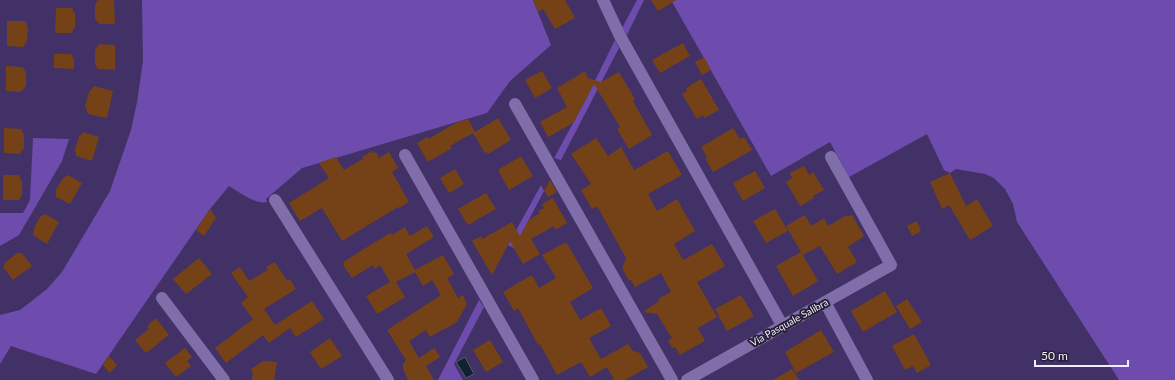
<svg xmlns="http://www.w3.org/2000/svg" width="1175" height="380" viewBox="0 0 1175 380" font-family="Lato,sans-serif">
  <rect width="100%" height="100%" fill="#423166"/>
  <path fill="#6e4cad" d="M142,0H533L551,45L510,81L487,113L302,168L266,199L267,202C256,205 239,192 229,186L210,209L96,374L11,346L0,364V315L20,310L47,289L62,272L110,191L131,130L137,102L143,61Z
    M637,0H644L627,35L622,28Z
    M671,0H1175V380H1119L1017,222L1013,204L1005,189L994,178L985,174L956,169L950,173L944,170L927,134L849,177L830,142L771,176Z
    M615,40L619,48L561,160L554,158L584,103Z
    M33,138L69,139L62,161L19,235L0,246V213H23L30,200Z
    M541,185L544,191L514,248L508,245Z
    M479,300L484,307L454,364L463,380H438Z"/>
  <path fill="#0f222e" stroke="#535f6c" d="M465,357L474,374L466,378L456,362Z"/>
  <path fill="#754217" d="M98,0H114L115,24H99L95,18V5Z
    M533,0H565L575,18L555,29L543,9L538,12Z
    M651,0H676L658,11Z
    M56,8H72L75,14V27L71,33H55Z
    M7,21H25L28,28L27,41L23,47L7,46Z
    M683,43L690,56L660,73L652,60Z
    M99,44L115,45V70L98,69L95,64V50Z
    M54,54H71L74,60V69L54,68Z
    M704,57L711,70L702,75L695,62Z
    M6,66L23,67L26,73V86L21,92L6,91Z
    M542,71L552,88L535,98L525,80Z
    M585,71L588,78L601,82L619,72L635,99L633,101L652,135L629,149L617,129L620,127L594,84L573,123L548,137L540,122L567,107L557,88Z
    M701,79L719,110L704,118L703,115L697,119L682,94L687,91L686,88Z
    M94,86L113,91L107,118L88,114L85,106L89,92Z
    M498,118L511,140L488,154L487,152L485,153L473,133L475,132L450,146L452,148L428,162L417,143L427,137L428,139L456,123L468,119L475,132Z
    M4,128L21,129L24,134V148L20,154L4,153Z
    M733,128L740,139L744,137L752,150L713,172L705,158L707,157L701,147Z
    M83,132L99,137L92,161L76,156L75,149L79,137Z
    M596,138L608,156L621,147L634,170L668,151L682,175L648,194L657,211L677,199L695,231L674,244L683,260L712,244L725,266L697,282L717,317L698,328L705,341L680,355L675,347L672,348L668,340L672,338L657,314L643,312L659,301L658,299L671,292L661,273L635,287L631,280L629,281L622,268L626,258L597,206L592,209L581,190L591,184L571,154Z
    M372,151L373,153L376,152L379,158L389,152L398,168L392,172L409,202L399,208L398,207L342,241L322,208L300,221L289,203L329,178L319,163L336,157L344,170L363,159L362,157Z
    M521,156L533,176L509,190L498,170Z
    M804,166L809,175L813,172L824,190L813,196L814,198L800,206L786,182L792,178L790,173Z
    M455,169L464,184L449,193L440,178Z
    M755,171L765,188L743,201L733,183Z
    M950,173L966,206L977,199L993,226L970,240L949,205L942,209L930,182Z
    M3,175H19L22,182V195L19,200H3Z
    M68,175L82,183L70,204L56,197V190L63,178Z
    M550,180L557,192L548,197L544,191Z
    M486,193L496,209L468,225L458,209Z
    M553,198L567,223L556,230L554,226L531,239L540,254L523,264L510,241L492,275L472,241L481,236L482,239L512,222L520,236L529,220L540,213L538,211L544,208L542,204Z
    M210,209L216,218L204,236L196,230Z
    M775,209L788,231L766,243L753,221Z
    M45,214L59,222L47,244L33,235L34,228L40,217Z
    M805,215L811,226L824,218L828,226L847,215L848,216L852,215L864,236L848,247L857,262L837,274L820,246L803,255L818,281L793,296L776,266L801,252L786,226Z
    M917,221L921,231L912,236L907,226Z
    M427,226L434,237L406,254L415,270L443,255L454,274L447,278L458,298L463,295L467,304L457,322L430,337L426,330L409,341L419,358L434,348L440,357L426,366L434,380H408L403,369V364L406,360L387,330L441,295L432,280L423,286L415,272L396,282L405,297L377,314L366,296L390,282L380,265L375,269L373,265L352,278L343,265L344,264L343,262L390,233L392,235L405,227L410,236Z
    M566,242L593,288L570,302L580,320L601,308L611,326L589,338L601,359L628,344L633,351L640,353L648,367L625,380H614L607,367L590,377L581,362L557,375L540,344L538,345L518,308L514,311L503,292L532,275L539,288L556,278L542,255Z
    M17,253H22L32,266L13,280L3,267L7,261Z
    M199,258L212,274L186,294L173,279Z
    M275,262L287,281L290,279L296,289L264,309L275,325L312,301L324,319L296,337L290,328L269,343L263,335L226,363L215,348L253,319L241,303L248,297L231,273L240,267L249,281L268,270L266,267Z
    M885,291L897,312L863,332L851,311Z
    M741,295L754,316L727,331L715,309Z
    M907,299L922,322L910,329L896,306Z
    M156,318L169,335L146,353L135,340L149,329L147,326Z
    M821,330L834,352L796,373L785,352Z
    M914,334L931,365L917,373L913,366L905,370L892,346Z
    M330,338L342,356L321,369L310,352Z
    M490,340L503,362L486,372L473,350Z
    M185,348L192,357L187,361L191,366L176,377L165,363Z
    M109,356L117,365L110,373L103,365Z
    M263,361L277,362L274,380H252L253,373L251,369Z
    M792,369L799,380H773Z"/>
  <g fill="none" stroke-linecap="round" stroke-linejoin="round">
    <path stroke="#7f6ea9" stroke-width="12" d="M603,0L620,36L782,325
      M515,104L672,380
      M405,155L533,380
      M275,200L388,380
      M162,298L224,380
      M825,302L867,380
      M687,380L891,265L831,157"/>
  </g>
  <g text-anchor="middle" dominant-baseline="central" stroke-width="4" stroke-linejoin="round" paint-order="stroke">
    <g font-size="10" fill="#f1eefb" stroke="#261f37">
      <text transform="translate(789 322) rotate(-29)">Via Pasquale Salibra</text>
    </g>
  </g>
  <path d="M1035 360v6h93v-6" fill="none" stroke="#f1eefb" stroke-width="2"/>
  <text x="1041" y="360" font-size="12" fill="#f1eefb" stroke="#261f37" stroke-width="3" paint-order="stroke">50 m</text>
</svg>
